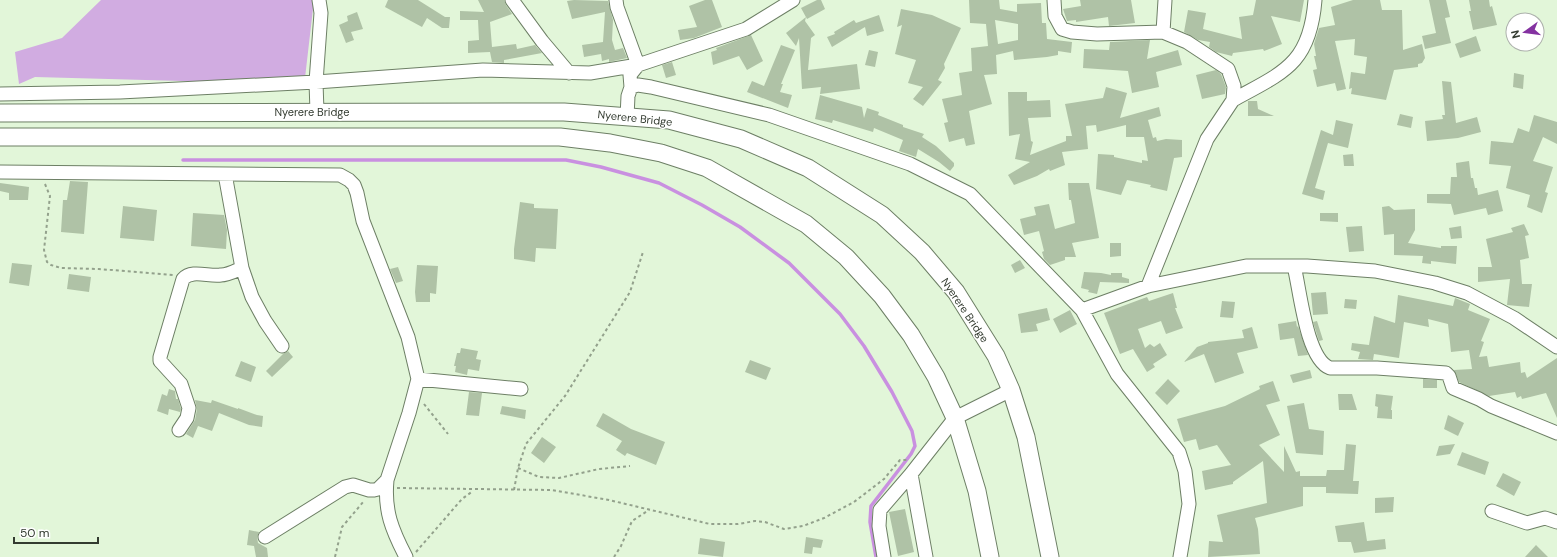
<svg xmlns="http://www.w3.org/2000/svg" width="1557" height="557" viewBox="0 0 1557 557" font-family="'DM Sans',sans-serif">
  <rect width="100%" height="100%" fill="#e2f6d9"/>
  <path fill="#d1ace1" d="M101,0H314L305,78L290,84L35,77L19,84L15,52L62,38Z"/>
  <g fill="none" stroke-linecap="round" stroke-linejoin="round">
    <path stroke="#c990e0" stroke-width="3.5" d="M183,160H566L601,167L659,183L702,205L740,227L789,263L840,314L864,346L892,392L912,431L915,446L911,454L871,506L870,522L876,557"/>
  </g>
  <path fill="#afc2a6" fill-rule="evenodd" d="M388,0H418L445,17H450L449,28H442L427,18L422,27L385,7Z
    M478,0H504L506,5L512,14L490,22L492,47L516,44L517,49L535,45L542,53L504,60V63L492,62L490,52L468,53V41L479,40L478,20H460V11L484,12Z
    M574,0L608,1L613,20L612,40L615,50L623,48L627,58L609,62V59L602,61L601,54L584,57L582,45L603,42L605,12L572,19L567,1Z
    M705,0H712L722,27L694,38L680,40L678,30L697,27L689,6Z
    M817,0H821L825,9L807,19L801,8Z
    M969,0H999L1000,9L1017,12V4L1041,3L1042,23H1046L1047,39L1072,42L1071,53L1058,51V55L1047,57L1014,60L1013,51L996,55L997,74L984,75L992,104L969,111L975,144L966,146L964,138L949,142L944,123L948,122L942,99L962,95L959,73L972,71L971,48L988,46L986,24L970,23ZM995,20L1018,24V40L998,44Z
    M1080,0H1131L1135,23L1109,26L1108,17L1076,22V20L1067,21L1063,9L1081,6Z
    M1256,0H1304L1300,22L1271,16L1282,44L1264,51L1263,49L1233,53L1232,56L1216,52L1209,47L1210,42L1198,40L1184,32L1188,10L1206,13L1203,29L1242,39L1239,17L1253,15Z
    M1353,0H1380L1382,10H1402L1403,50L1422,44L1425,58L1422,63L1418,64V67L1394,70L1386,100L1351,94L1352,88L1349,89L1351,72L1365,74L1367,57L1354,55L1355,39L1335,41L1346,89L1337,91L1335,83L1317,87L1313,70L1317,69L1314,56H1316L1314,44L1319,28L1335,25L1331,7Z
    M1429,0H1446L1450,17L1445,18L1451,43L1425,49L1422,36L1436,33Z
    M1469,0H1489L1490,7L1492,6L1497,25L1473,30L1469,11H1471Z
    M901,9L932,15L961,28L944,64L945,68L938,80L942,82L923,106L913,99L923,87L908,83L916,60L895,54L902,25L897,27Z
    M357,12L363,29L351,32L354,40L346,43L339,25L348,21L347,16Z
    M879,15L884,31L867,36L865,27L832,47L827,37L835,34L834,32L854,20L856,23Z
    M806,17L805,21L815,35L811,38L808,70L857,64L860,89L820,94L821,87L802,89L799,38L796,46L786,33Z
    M751,35L763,61L747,70L739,56L713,65L711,52L717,50L716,48Z
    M1476,36L1481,51L1460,58L1455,44Z
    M1150,40L1147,59L1178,50L1182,65L1156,72L1159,87L1132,93L1128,71L1083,68L1084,49L1109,50L1110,42Z
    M781,45L795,50L781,84H783L780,92L792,95L788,108L747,92L752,81L764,86Z
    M869,50L878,52L875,67L865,65Z
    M672,62L676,75L666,78L662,65Z
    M1216,70L1221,74L1226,87L1225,94L1202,99L1196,75Z
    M1514,73L1524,75L1523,89L1513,87Z
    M1442,81L1451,82L1456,123L1477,117L1481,132L1458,138L1427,141L1425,121L1443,119L1442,115H1445Z
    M1106,87L1127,93L1120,118L1159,107L1161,116L1148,120L1153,138L1156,137L1157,141L1166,139L1182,140V157L1174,158L1167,191L1150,187L1151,185L1127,180L1121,195L1096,189L1098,154L1114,155V157L1142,163V160L1148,161L1144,137H1126V125L1097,132L1096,125L1086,126L1088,149L1062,152L1065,165L1050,171L1049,169L1037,176L1014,185L1008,175L1030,162L1015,159L1020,134L1009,136L1008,92H1027V101L1050,100L1051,117L1028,118L1031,141L1033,142L1030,155L1066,141V136H1072L1065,104L1103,98Z
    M820,95L862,107L864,118L867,108L879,112L878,115L903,125V127L924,134L922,137L936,146L954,163V166L950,171L939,162L918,149L916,157L899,151L903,140L874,128L873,132L833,120L832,123L815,119Z
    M1248,101H1257L1258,109L1274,116H1248Z
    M1400,114L1413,117L1411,128L1397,125Z
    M1534,115L1557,122V144L1543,137L1533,161L1553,167L1545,192L1548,193L1542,213L1527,207L1530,195L1506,188L1511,166L1489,164L1491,141L1513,143L1518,128L1529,132Z
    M1336,120L1353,124L1348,148L1328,143L1315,188L1325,191L1323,200L1302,194L1321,130L1333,135Z
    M1353,154L1354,166H1344L1343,155Z
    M1469,161L1471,178H1473L1475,188H1477L1478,195L1498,190L1503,211L1488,215L1486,208L1454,215L1451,204L1427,203V194H1450L1451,177H1457L1456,163Z
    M70,181L88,182L84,234L61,232L63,200H67Z
    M0,183L29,187L28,200H9V193L0,191Z
    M1068,183H1089L1099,238L1072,243L1076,257H1065V260L1050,265L1044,259L1042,252L1044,251L1039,231L1024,235L1020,219L1036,215L1034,207L1049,204L1055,229L1075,223L1071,200H1069Z
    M520,202L534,204V208L558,209L556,249L536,248L535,262L514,259V249Z
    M123,206L157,210L154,241L120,238Z
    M1389,206L1394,210L1415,209V230L1408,243L1441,248V246H1457L1456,264L1431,261V264L1422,263L1423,256L1394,255V234L1384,235L1382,207Z
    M193,213L224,215L227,230L226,249L191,246Z
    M1320,213H1338V222L1320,221Z
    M1524,224L1529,235L1525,236L1529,258L1520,260L1522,284H1532L1529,307L1507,305L1510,279L1478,282V267H1492L1486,239L1513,232L1511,228Z
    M1362,226L1364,251L1349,252L1346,227Z
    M1461,226L1462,238L1451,239L1449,228Z
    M1110,243H1121V256L1110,257Z
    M1020,260L1025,268L1015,273L1011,265Z
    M12,263L32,265L29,286L9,283Z
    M417,265L438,266L436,294L430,293V302H416L415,292Z
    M398,267L403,281L396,283L390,269Z
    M1084,272L1101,273L1111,275V273H1122V277L1129,279V283L1100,282L1097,294L1088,292L1089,290L1081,288Z
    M69,274L91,277L89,292L67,289Z
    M1326,292L1328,314L1313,315L1311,293Z
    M1173,293L1177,308H1175L1183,328L1166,334L1161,321L1138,329L1145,348L1150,344L1154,347L1160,343L1167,355L1153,364L1155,367L1147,372L1133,349L1120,354L1104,313L1147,297L1149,301Z
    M1398,295L1453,306L1455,298L1470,304L1468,310L1490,319L1481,341L1484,342L1479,357L1487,356L1489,367L1520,362L1521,373L1525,372L1527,378L1557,358V418L1546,393L1522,399L1521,396L1517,398L1515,392L1489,396L1459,382L1454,370L1472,369L1469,350L1451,352L1448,324L1428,319L1429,327L1404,322L1399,358L1374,354L1373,360L1358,359L1360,352L1351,350L1352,343L1369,345L1374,316L1395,323Z
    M1345,299L1357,300L1356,309L1344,308Z
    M1222,301L1235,302L1233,318L1220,317Z
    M1047,308L1050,320L1036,324L1038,331L1021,333L1018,314Z
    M1070,310L1077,324L1060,333L1053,319Z
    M1296,321L1297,327L1298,326L1308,355L1298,356L1294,338L1280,340L1278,324Z
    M1317,321L1323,340L1319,341L1313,322Z
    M1252,327L1258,348L1237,353L1244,373L1215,383L1204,354L1184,362L1197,347L1208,343V342L1244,338L1242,330Z
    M461,348L478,351L476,359L481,360L479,371L468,369L467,375L455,372L456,366H454L457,353H460Z
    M288,351L293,357L272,377L266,371L283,354Z
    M750,360L771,368L766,380L745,372Z
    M241,361L256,367L251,382L235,376Z
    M1310,370L1312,378L1293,383L1290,375Z
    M1168,379L1180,391L1167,405L1155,393Z
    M1423,379L1437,380V388H1423Z
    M1273,381L1280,401L1266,405L1280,435L1259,445L1284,472V446L1296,472L1300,471V476H1326L1327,470H1344L1346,444L1356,445L1353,481H1359L1358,494L1326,493V487H1303V506L1255,518L1258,529L1260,554L1208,557L1209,541L1223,542L1217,515L1267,503L1263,461L1233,482V484L1205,490L1202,471L1231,465L1217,445L1199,450L1196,439L1184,442L1177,419L1225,406L1260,389L1259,386Z
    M169,389L175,391L176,399H178L181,409L180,412L169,409L168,415L157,411L162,394L167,396Z
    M469,392L482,393L479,416L466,415Z
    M1338,394H1352L1357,410H1339Z
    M1376,394L1393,396L1391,410H1392V419L1377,418L1378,407L1375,406Z
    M195,400L211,403L212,400L238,409V408L257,415L263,416L262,427L249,425L219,413L212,431L198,426L193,438L186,434L195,420L197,409Z
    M1304,403L1309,429L1324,431L1323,455L1296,453L1287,406Z
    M502,406L526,410L525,419L500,414Z
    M603,413L631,429L665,442L656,465L627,453L625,456L616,450L622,441L596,426Z
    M1448,415L1464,423L1458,436L1444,429Z
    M542,437L556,447L544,463L531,453Z
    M1455,444L1450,454L1436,456L1439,446Z
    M1462,452L1489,462L1485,475L1457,465Z
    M1503,473L1521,482L1514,496L1496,486Z
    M1394,497L1393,512L1375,513V498Z
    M905,509L914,552L898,556L889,512Z
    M1364,522L1367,541L1385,539L1386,549L1354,553L1351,542H1338L1335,526Z
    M249,530L259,532L257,537L258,543L267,548L268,557H256L254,546L247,545Z
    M806,537L823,540L821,548L813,547L812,554L804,553Z
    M700,538L725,542L723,557L698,554Z
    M1536,545L1548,557H1525Z"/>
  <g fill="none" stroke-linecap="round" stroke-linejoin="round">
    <defs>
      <path id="minor" d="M512,0L542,41L569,73
        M616,0L617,7L638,65L630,75L631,87
        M1054,0L1055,16L1062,29L1072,32L1097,34L1163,32L1187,42L1228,69L1234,86L1233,100L1207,139L1148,286
        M1163,32L1165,0
        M0,94L120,92L316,82L483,70L590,73L638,65L746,29L793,0
        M1233,100C1284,72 1310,64 1315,0
        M317,112L316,82L321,13L319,0
        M627,117L628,96L631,87L638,85L651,87L769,115L910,164L970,194L1082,310L1117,374L1179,452L1185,471L1189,504L1180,557
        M0,172L340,175L349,180L354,185L357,193L363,221L408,337L418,379L409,413L387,480C384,511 392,530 406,557
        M225,174L242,268L252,297L265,321L282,346
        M1294,266C1300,289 1306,359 1330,368H1377L1446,373L1449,376L1453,388L1479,399L1491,406L1557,433
        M1082,310L1148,286L1246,266H1307L1375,271L1435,283L1467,293L1514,318L1557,347
        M418,379L521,389
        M179,430L187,418L189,408L181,384L160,361V357L183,279C192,269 209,277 221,275C228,275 235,271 242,268
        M911,474L926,557
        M1492,511L1527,523L1545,518L1557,522
        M265,537L345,487L353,485L369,490H374L378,489L387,480
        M884,557L879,526L880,510L911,474L955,418L1011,390"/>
      <path id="major" d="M0,113L564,112L669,120L741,139L808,168L882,215L922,252L956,292L996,356L1011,390L1026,437L1050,557
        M0,137H560L610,143L661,153L707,168L806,224L846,257L882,296L911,335L936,377L955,418L977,491L990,557"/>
    </defs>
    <use href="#minor" stroke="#6d7f65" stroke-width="15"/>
    <use href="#major" stroke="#6d7f65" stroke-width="19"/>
    <path stroke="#93a18c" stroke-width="2" stroke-dasharray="3 3" stroke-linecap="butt" d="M45,184L50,196L44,250L47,262L51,265L61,268L99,269L173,275
      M424,404L448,434
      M518,468L539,477L559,478L599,469L630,466
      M397,488L552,490L609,500L710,524H738L755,521L765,522L784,529L803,526L824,518L854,502L884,479L900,460H908
      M514,490L518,468L526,444L565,396L630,292L643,252
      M416,552L462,499L473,491
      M335,557L342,527L364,501
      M614,557L621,546L632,521L649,510"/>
    <use href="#minor" stroke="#fff" stroke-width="13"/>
    <use href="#major" stroke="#fff" stroke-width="17"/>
  </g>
  <g text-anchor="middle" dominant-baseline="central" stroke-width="3" stroke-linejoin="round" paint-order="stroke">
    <g font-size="11" fill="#333b30" stroke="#fff">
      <text x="312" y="112">Nyerere Bridge</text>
      <text transform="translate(635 118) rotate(6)">Nyerere Bridge</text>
      <text transform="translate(965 310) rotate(56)">Nyerere Bridge</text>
    </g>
  </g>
  <g transform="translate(1525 32) rotate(256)"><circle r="19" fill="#ffffff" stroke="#adb1ac"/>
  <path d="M0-3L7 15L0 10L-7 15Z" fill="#8432a1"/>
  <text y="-6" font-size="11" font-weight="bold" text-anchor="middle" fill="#333b30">N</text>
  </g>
  <path d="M14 537v6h84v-6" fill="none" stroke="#333b30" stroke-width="2"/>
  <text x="20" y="537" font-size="12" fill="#333b30" stroke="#ffffff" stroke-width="3" paint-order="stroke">50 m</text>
</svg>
